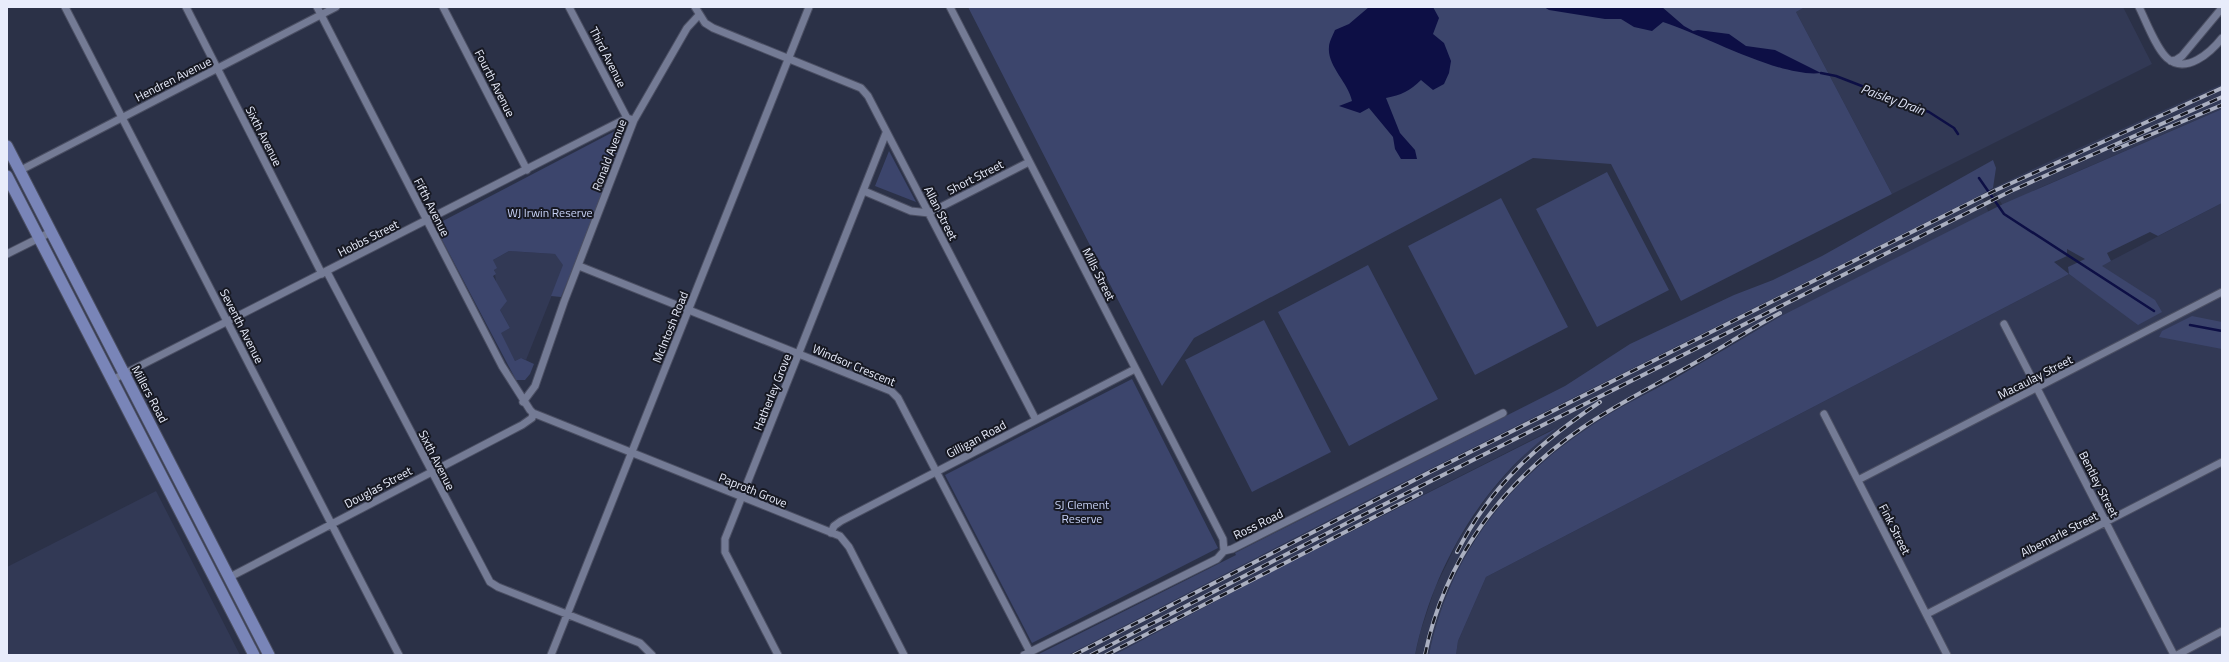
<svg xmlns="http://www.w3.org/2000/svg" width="2229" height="662" viewBox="0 0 2229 662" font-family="'Titillium Web',sans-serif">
  <rect width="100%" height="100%" fill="#2b3147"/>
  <path fill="#323955" d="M1805,7H2123L2152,64L1892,194L1796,12Z
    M2222,84V109L2044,186L2003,206L1994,191L1993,188L2050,161Z
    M1981,195L1989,213L1781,316L1601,419L1535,468L1502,503L1471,545L1448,592L1429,655H1415L1420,633L1435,588L1458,541L1487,497L1508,472L1531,448L1553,429L1269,573L1114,655H1068L1382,493Z
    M2222,203V655H1456L1458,641L1486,577L2069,274L2076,279Z
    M509,251L555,254L564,265L526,360L521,358L515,361L500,333L510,328L500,310L493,260Z
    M156,491L240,655H7V567Z"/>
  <path fill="#3c456c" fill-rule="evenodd" d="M968,7H1805L1796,12L1892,194L1681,301L1611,164L1533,158L1194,338L1162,386Z
    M2222,109V203L2158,236L2150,232L2107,253L2111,261L2102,266L2155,300L2162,312L2138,325L2069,274L1486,577L1458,641L1456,655H1429C1449,558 1504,485 1585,430C1613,410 1644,395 1674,379C1710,358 1746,337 1781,316L2003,204ZM2067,249L2085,259L2068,267L2069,274L2054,262L2067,256Z
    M615,131H622L625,134L621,154L561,297L551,296L563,265L555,254L509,251L493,260L497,268L494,270L496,274L493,276L507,301L500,310L510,328L501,333L515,361L521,358L534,364L530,374L525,380H516L440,236L437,229L439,223Z
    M889,151L916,202L875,186Z
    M1993,160L1996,168L1993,188L1981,195L1382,493L1068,655H1037L1236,555L1235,553L1565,386L1630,344L1734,295L1773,280L1822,256Z
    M1607,172L1669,290L1597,327L1536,209Z
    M1501,198L1568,327L1475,375L1408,246Z
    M1368,265L1438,399L1349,446L1278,312Z
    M2192,316L2222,322V349L2159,337L2162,331Z
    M1264,320L1331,452L1252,492L1185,360Z
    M1132,379L1218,548L1032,643L945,475Z
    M1557,428C1483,481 1433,567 1415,655H1114L1269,573Z"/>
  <path fill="#0d0f45" d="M1369,7H1433L1439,18L1433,34L1444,43L1451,61L1449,73L1444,84L1433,90L1421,80C1410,91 1401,95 1386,98L1400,133L1415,150L1417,159H1401L1395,149L1393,137L1369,108L1360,113L1339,106L1352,101C1348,82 1327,66 1329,47C1329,42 1333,35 1335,30L1349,24Z
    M1544,7H1662L1684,26L1693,31L1698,30L1729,34L1746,46L1775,50L1821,73C1780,78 1704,35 1663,22L1652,31L1634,27L1621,19H1605L1549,10Z"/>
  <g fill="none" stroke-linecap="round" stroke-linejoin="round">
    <path stroke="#0d0f45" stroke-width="2.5" d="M1821,73L1836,76L1929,112L1954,128L1958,134
      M1979,178L2004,214L2154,311
      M2190,325L2222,331"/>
    <defs>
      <path id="street" d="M65,7L399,655
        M186,7L322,274
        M317,7L502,366L530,410L533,413L840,536L849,547L904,655
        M443,7L527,170
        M569,7L627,118
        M695,7L705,23L713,28L861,88L868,96L1036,420
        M950,7L1223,539L1224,551
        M2139,7C2146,21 2156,48 2167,58C2186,75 2211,52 2222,38
        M2171,61L2176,60L2182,56L2222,8
        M19,171L336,7
        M864,191L911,211L929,213L1029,162
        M7,254L51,232
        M579,266L891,391L898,398L1030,652
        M327,272L490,582L498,587L640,643L652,655
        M2004,324L2174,655
        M112,380L627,118L634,120
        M523,402L535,386L564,302L634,120L687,28L699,15
        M1824,414L1947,655
        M1858,480L2222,292
        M831,533L834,526L841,521L1135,369
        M230,577L522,425L532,418L533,413
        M1927,614L2222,462
        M551,655L809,7
        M778,655L725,552V539L886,133
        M1024,655L1217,559L1224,551L1232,549L1503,413
        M2177,655L2222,631"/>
      <path id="primary" d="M7,146L269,655
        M7,176L254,655"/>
    </defs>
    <use href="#street" stroke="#4b4f63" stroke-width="9"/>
    <use href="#primary" stroke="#4b4f63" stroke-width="13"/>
    <use href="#street" stroke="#747b95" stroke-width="7"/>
    <use href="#primary" stroke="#7985b8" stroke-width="11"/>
    <defs>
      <path id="rail" d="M2114,150L2222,105
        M1457,552C1491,485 1539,443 1600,402
        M1074,655L1430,472L1994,191L2222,88
        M1091,655L1351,521L2011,191L2222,97
        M1106,655L1421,493
        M1425,655C1444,560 1503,482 1582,428C1614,406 1650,388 1684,369C1717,351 1748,330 1780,313"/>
    </defs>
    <use href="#rail" stroke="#aaafc0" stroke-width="4"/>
    <use href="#rail" stroke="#171923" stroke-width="2.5" stroke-dasharray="8" stroke-linecap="butt"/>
  </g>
  <g text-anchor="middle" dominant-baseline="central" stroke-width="4" stroke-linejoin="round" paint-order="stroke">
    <g font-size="12" fill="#e8ecfb" stroke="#171923">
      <text transform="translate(608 57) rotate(63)">Third Avenue</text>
      <text transform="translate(173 79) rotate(-27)">Hendren Avenue</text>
      <text transform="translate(495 83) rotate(63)">Fourth Avenue</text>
      <text transform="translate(264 136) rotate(63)">Sixth Avenue</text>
      <text transform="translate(609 155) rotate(-69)">Ronald Avenue</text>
      <text transform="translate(975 177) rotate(-27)">Short Street</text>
      <text transform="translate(432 207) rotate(63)">Fifth Avenue</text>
      <text transform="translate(941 213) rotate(63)">Allan Street</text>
      <text transform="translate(368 238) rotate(-27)">Hobbs Street</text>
      <text transform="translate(1099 274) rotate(63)">Mills Street</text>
      <text transform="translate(242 326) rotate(63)">Seventh Avenue</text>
      <text transform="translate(670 327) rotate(-68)">McIntosh Road</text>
      <text transform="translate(854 365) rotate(23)">Windsor Crescent</text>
      <text transform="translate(2035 377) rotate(-27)">Macaulay Street</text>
      <text transform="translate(772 392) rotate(-68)">Hatherley Grove</text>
      <text transform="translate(150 394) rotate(62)">Millers Road</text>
      <text transform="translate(976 439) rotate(-28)">Gilligan Road</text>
      <text transform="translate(437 460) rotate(63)">Sixth Avenue</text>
      <text transform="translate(2099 484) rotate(63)">Bentley Street</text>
      <text transform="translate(378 487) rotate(-28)">Douglas Street</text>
      <text transform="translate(753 490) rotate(22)">Paproth Grove</text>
      <text transform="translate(1258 524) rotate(-26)">Ross Road</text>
      <text transform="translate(1895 529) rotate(63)">Fink Street</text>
      <text transform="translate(2059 534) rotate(-27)">Albemarle Street</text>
    </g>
    <g font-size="12" fill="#c8d2f6" stroke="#171923">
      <text x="550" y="212">WJ Irwin Reserve</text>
      <text x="1082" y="504">SJ Clement<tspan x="1082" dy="14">Reserve</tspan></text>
    </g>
    <g font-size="13" font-style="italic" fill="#dde2f5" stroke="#171923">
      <text transform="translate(1893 99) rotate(20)">Paisley Drain</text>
    </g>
  </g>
  <rect width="2229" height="662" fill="none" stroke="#e8ecfb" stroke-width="16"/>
</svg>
